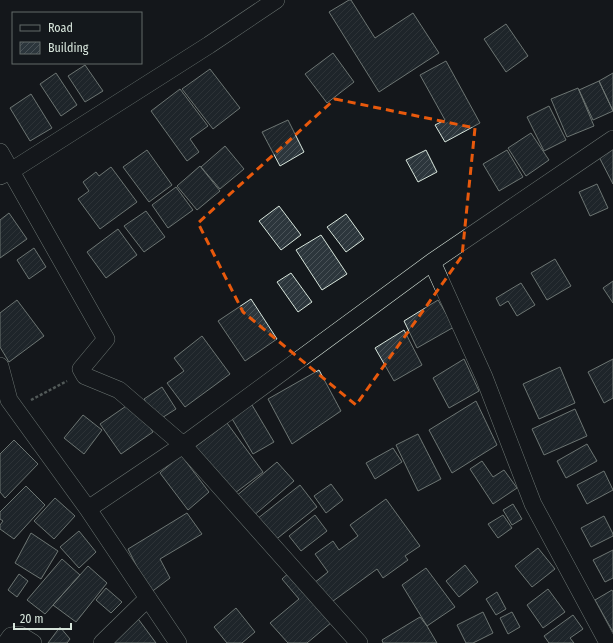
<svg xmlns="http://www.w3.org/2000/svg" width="613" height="643" viewBox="0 0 613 643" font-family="'Fira Sans Condensed',sans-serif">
  <defs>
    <pattern id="building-hatch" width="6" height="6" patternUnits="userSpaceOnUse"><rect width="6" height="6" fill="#2c363c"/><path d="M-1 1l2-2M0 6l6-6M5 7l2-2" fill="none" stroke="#4a5358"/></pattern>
  </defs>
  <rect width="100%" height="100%" fill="#14181c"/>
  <path fill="url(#building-hatch)" stroke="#d8e6dc" d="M349,0H351L375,38L413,13L439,53L379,92L329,12Z
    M506,24L528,56L506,72L484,39Z
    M333,53L354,82L327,103L305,74Z
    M446,61L480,123L445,142L435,125L445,120L420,75Z
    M85,65L103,91L85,102L68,76Z
    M210,69L240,108L213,129L182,89Z
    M56,73L77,105L61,116L40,84Z
    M613,73V111L599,81Z
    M599,81L613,111L593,120L579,90Z
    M578,88L594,126L567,137L551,99Z
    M180,89L208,126L190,139L199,152L187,161L151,111Z
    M31,94L52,128L30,141L10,108Z
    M549,106L566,140L544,151L527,117Z
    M288,120L304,152L280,166L262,132Z
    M531,133L549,160L526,176L508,148Z
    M225,146L244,169L220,189L201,167Z
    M613,147V184L598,155Z
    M147,150L172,185L149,202L123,167Z
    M426,150L437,172L418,182L406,160Z
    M507,150L523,177L499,191L483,164Z
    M200,166L220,191L197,210L177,186Z
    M111,167L137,202L100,229L78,199L89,191L83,182L96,172L99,176Z
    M597,184L608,208L590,216L579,192Z
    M176,187L193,210L168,228L152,205Z
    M279,206L301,235L281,250L259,221Z
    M146,211L165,237L144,252L124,226Z
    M9,213L27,239L0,258V220Z
    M346,214L364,239L346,252L327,227Z
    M118,229L137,255L106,278L87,252Z
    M321,235L347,274L322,290L296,250Z
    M34,248L46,267L29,279L17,260Z
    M555,259L571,286L547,300L531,273Z
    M291,273L312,302L298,312L277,282Z
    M613,281V303L603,288Z
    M521,283L535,305L517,316L508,301L500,306L496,298Z
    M251,299L277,339L245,361L218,321Z
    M17,300L44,336L9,362L0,347V313Z
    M438,300L454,327L417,348L404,321Z
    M404,330L422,365L394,381L375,348Z
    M202,336L230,374L185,407L167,383L184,371L174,358Z
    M464,359L479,391L449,408L433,378Z
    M613,359V398L604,403L588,372Z
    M560,367L575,403L539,419L523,384Z
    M319,370L341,411L292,444L268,399Z
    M162,387L176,409L157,421L144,399Z
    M476,401L497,445L452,473L429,430Z
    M132,402L153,432L121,454L100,424Z
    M252,405L274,442L253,454L231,417Z
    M575,409L587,436L544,455L532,429Z
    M83,415L102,430L84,454L64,438Z
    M227,423L263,472L231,496L195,447Z
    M418,434L441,479L418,491L396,445Z
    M14,440L38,464L5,498L0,492V454Z
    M587,444L597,461L566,478L557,461Z
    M393,448L402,462L375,479L366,463Z
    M181,455L209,492L188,510L160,473Z
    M482,461L493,477L504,470L517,488L493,504L470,469Z
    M277,462L294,481L252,517L235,497Z
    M604,471L613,490L587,504L577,485Z
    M331,484L343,500L326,513L314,496Z
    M300,485L317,507L274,541L257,519Z
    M26,486L45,505L14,539L0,529V525L3,521L0,519V512Z
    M55,498L75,516L54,539L34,521Z
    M386,499L420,546L405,556L408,560L383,578L377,569L329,604L314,583L328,572L315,554L333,541L339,550L358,536L350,525Z
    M513,504L522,519L512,525L503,510Z
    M187,513L202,534L160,559L170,578L150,593L128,549Z
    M315,515L327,531L301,551L289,536Z
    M503,515L512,528L498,538L488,524Z
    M604,516L613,534V536L591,547L581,528Z
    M79,531L96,552L79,568L60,547Z
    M31,533L58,551L41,579L15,563Z
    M538,548L555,569L532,587L515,566Z
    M613,550V578L605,582L593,560Z
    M62,559L80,575L45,614L27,600Z
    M465,565L478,582L459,597L446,581Z
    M88,566L107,583L76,622L53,605Z
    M426,568L455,607L427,626L402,585Z
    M290,572L332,622L307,643H288L270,623L299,599L282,579Z
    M19,574L28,581L17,597L8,590Z
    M106,588L122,602L111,613L96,600Z
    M548,589L565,612L543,628L527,605Z
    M612,590L613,592V632L595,600Z
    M497,592L506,609L496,615L486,599Z
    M236,608L255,632L242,643H227L214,627Z
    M483,612L493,633L473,643H466L457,625Z
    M512,612L520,627L508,634L500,618Z
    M573,615L583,629L570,638L574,643H549L544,636Z
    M136,616L156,643H111Z
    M420,617L427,626L437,643H383L382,640Z
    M60,627L70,639L67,643H48Z"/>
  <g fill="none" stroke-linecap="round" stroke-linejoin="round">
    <defs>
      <path id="street" d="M0,152L106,339L81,369L85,376L119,390L183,445L359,643
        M0,176L11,171L209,45L276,0
        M432,262L484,377L533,504L608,643
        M0,366L9,400L88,509L178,643
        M88,509L183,445L432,262L613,139
        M6,643L11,636L20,635L33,643
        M102,643L148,598"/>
    </defs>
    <use href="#street" stroke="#d8e6dc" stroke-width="18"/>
    <path stroke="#9da8a2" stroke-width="2.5" stroke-dasharray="3 2" stroke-linecap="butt" d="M31,400L67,381"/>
    <use href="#street" stroke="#14181c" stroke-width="17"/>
  </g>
  <path d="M0 0H613V643H0ZM335,99L475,128L462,256L356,405L243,312L198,223Z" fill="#14181c" fill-opacity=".55" fill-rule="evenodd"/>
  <path fill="none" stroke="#e8590c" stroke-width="3" stroke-dasharray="8 5" stroke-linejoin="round" d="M335,99L475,128L462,256L356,405L243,312L198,223Z"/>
  <rect x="12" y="12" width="130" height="52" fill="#14181c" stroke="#626a69"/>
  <rect x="20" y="25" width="20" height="6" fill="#14181c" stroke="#626a69"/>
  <text x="48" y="32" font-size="12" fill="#d8e6dc">Road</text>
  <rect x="20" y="42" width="20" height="12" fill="url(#building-hatch)" stroke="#626a69"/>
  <text x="48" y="52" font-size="12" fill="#d8e6dc">Building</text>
  <path d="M14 623v6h57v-6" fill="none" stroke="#d8e6dc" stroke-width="2"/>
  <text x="20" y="623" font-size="12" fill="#d8e6dc" stroke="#14181c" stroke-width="3" paint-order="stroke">20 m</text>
</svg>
